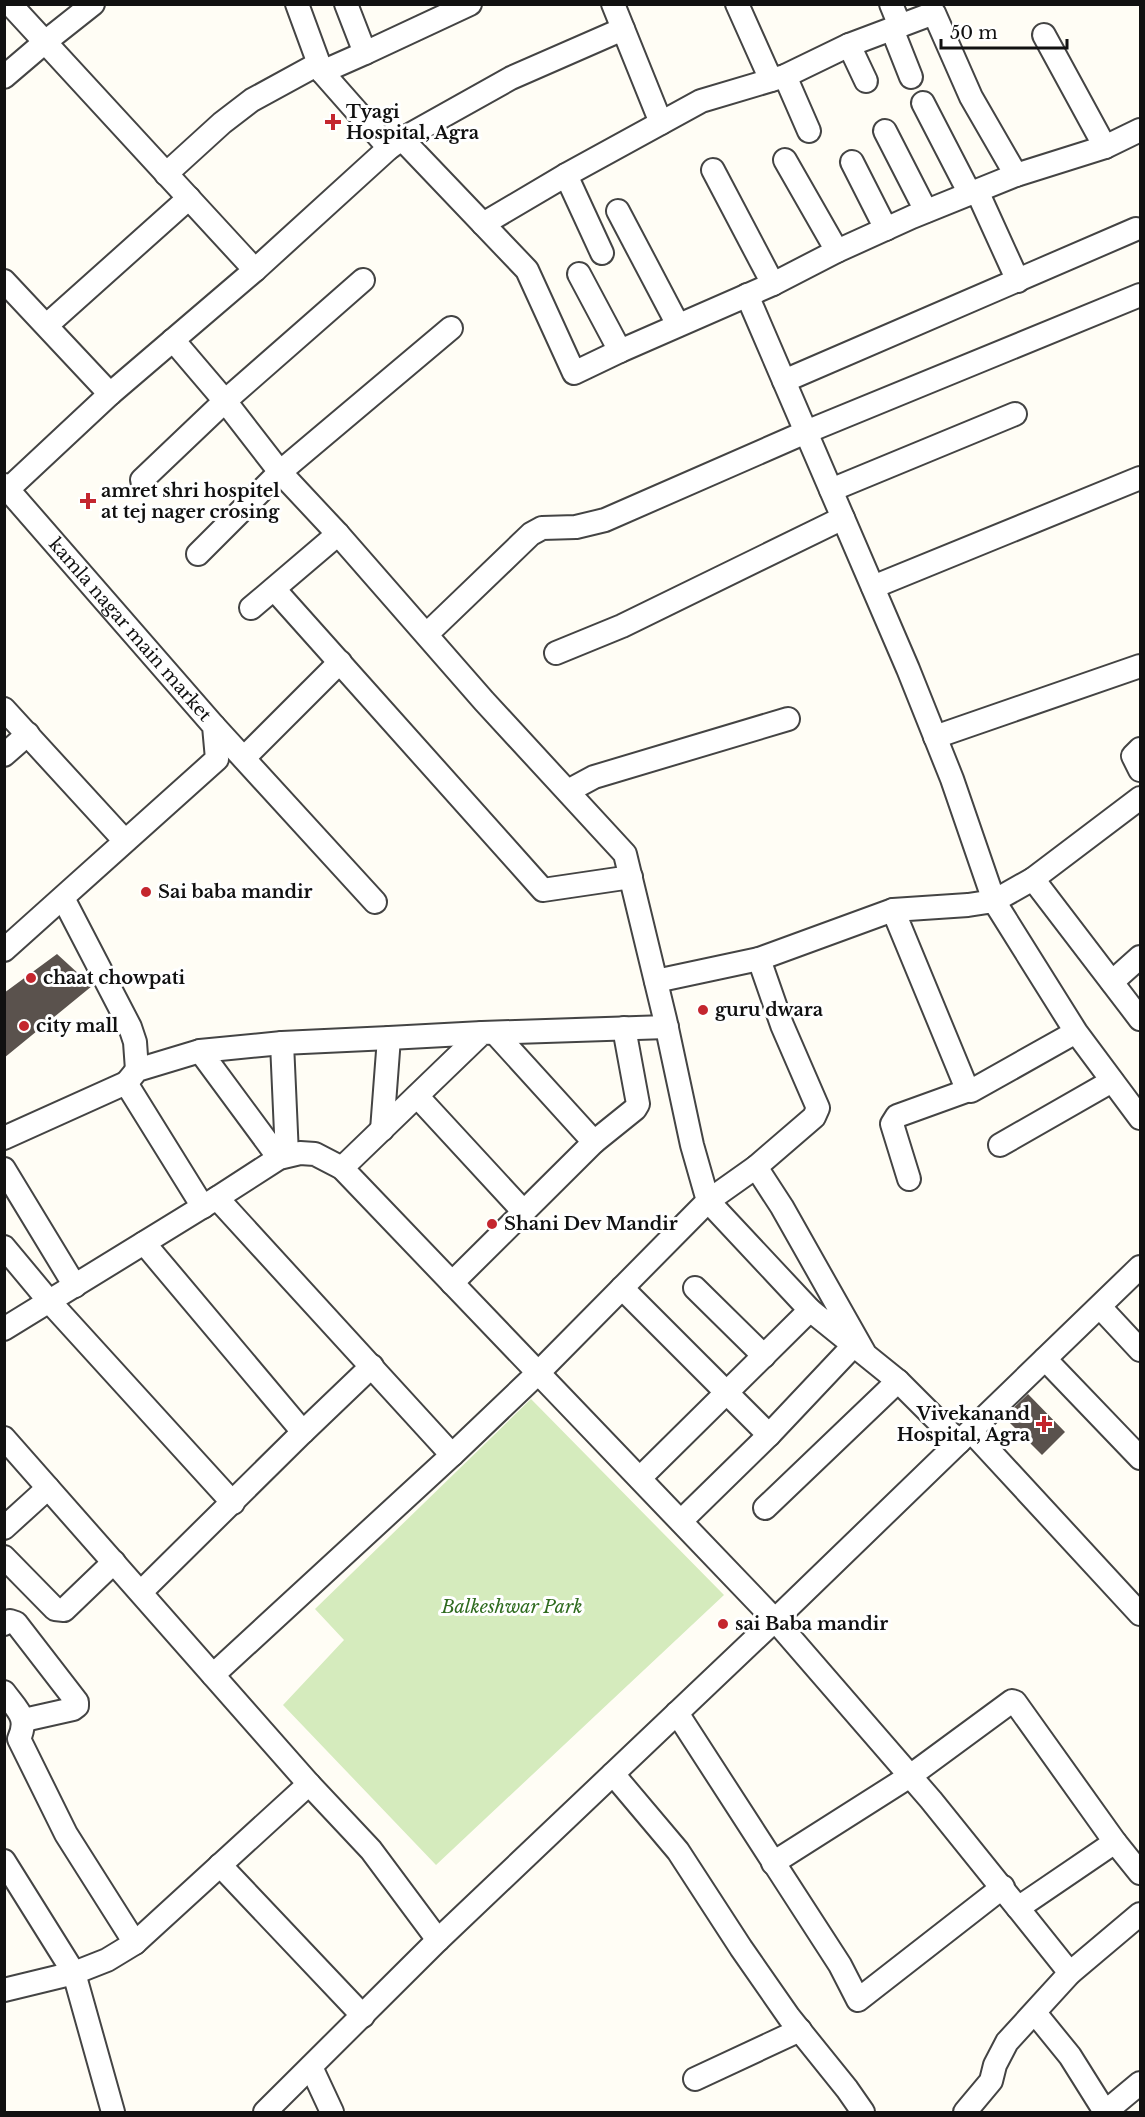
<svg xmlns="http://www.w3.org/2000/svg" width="1145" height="2117" viewBox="0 0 1145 2117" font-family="'Libre Baskerville',serif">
  <rect width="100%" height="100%" fill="#fffdf5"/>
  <path fill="#d5ebbd" d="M531,1399L724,1595L436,1865L283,1705L344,1640L315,1609Z"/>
  <path fill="#5a524d" d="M57,954L92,986L4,1058V993Z
    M1028,1394L1065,1432L1042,1455L1004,1417Z"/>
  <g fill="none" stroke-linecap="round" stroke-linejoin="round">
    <defs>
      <g id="minor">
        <path d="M297,4L322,72L389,148"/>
        <path d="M346,4L365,53L470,4"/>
        <path d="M613,4L661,123"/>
        <path d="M737,4L771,80"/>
        <path d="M891,4L900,26"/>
        <path d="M892,29L911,77"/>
        <path d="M1044,35L1105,147"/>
        <path d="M849,45L866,81"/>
        <path d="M322,72L365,53"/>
        <path d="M785,76L809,131"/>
        <path d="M4,77L45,42L93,4"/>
        <path d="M923,103L970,194"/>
        <path d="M885,131L926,211"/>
        <path d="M402,139L511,78L623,29"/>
        <path d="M785,160L837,251"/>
        <path d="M852,162L886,229"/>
        <path d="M713,170L773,284"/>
        <path d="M166,174L222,123L252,100L318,64"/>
        <path d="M566,175L602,253"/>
        <path d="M977,191L1018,281"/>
        <path d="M618,211L678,325"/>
        <path d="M483,224L566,175L701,101L785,76L849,45L934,13L971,97L1016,175"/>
        <path d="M255,270L389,148L402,139L527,270L574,373L620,351L773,284L837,251L912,217L1016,175L1105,147L1140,130"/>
        <path d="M579,274L620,351"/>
        <path d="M4,281L110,394"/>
        <path d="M747,295L908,669L952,779L994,901L1033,879L1140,1019"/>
        <path d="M47,325L189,198"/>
        <path d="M173,340L225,401L280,472L338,534L484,701L625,854L665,1019L692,1145L708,1201L539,1372L452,1455L217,1198"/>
        <path d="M784,381L1136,229"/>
        <path d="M142,480L225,401L363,280"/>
        <path id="s1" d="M4,485L214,726L217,759L4,950"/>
        <path d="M831,490L1015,414"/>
        <path d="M4,493L110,394L255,270L10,4"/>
        <path d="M198,554L280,472L451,328"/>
        <path d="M873,587L1140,478"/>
        <path d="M274,589L543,890L631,877"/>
        <path d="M251,608L338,534"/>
        <path d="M427,634L531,534L542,528L576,527L605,520L806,432L1140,295"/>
        <path d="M556,653L622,626L843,518"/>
        <path d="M4,709L125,841"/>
        <path d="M214,726L375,902"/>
        <path d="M935,737L1140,666"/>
        <path d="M1140,749L1133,756L1140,770"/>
        <path d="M4,755L28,734"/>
        <path d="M244,758L340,662"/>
        <path d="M568,791L594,777L788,719"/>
        <path d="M1033,879L1140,798"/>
        <path d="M63,898L130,1027L135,1042L137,1070"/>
        <path d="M656,981L759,959L893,910"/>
        <path d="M1112,982L1140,957"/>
        <path d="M1076,1032L971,1091L967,1089L893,910L968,905L994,901L1076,1032L1140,1118"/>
        <path d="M495,1033L594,1142L635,1109L638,1104L624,1028"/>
        <path d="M128,1081L137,1070L200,1051"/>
        <path d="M417,1096L524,1212"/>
        <path d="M382,1130L389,1038L482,1033"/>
        <path d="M4,1138L126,1083L203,1207"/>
        <path d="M1000,1145L1112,1081"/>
        <path d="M287,1155L282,1043L389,1038"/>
        <path d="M279,1158L200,1051L282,1043"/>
        <path d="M756,1167L814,1117L818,1108L782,1025L759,959"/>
        <path d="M342,1168L482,1033L667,1027"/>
        <path d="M4,1169L75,1286"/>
        <path d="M909,1179L892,1124L897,1116L969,1090"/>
        <path d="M144,1243L303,1432L372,1366"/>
        <path d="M4,1247L49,1301L233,1503"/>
        <path d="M452,1283L594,1142"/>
        <path d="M622,1288L769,1435"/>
        <path d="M695,1288L764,1356"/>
        <path d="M1100,1307L1140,1350"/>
        <path d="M4,1329L217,1198L279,1158L300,1153L315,1154L342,1168L775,1620L931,1800L1018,1908L1115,1842"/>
        <path d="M865,1354L782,1207L756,1167L708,1201L810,1310L898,1381L959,1442"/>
        <path d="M1045,1359L1140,1458"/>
        <path d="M971,1431L1140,1614"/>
        <path d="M4,1438L309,1784L371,1850L438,1940"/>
        <path d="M640,1478L810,1310"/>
        <path d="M765,1508L898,1381"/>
        <path d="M681,1521L769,1435L854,1345"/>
        <path d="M4,1528L48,1488"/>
        <path d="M4,1557L55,1609L64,1610L114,1562"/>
        <path d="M141,1592L303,1432"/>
        <path d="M4,1624L10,1621L16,1623L77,1702V1706L73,1709L24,1720"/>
        <path d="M213,1675L452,1455"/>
        <path d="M4,1692C17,1710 29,1717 19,1739L66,1834L135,1943"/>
        <path d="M677,1713L840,1965L858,2000L1003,1887"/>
        <path d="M613,1774L678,1851L741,1948L789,2017L847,2089L863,2112"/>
        <path d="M4,1861L74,1973L113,2112"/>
        <path d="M773,1863L910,1776L1012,1701L1015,1702L1115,1842L1140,1873"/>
        <path d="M220,1865L363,2016"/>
        <path d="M1018,1908L1070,1973"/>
        <path d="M4,1990L74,1973L107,1960L135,1943L309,1784"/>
        <path d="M1035,2013L1070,2056L1102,2107L1110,2108L1140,2083"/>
        <path d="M311,2067L332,2112"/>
        <path d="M695,2079L800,2030"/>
        <path d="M265,2112L438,1940L775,1620L1140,1267"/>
        <path d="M965,2112L991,2081L995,2065L1007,2042L1070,1973L1140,1914"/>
      </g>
    </defs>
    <use href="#minor" stroke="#444" stroke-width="26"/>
    <use href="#minor" stroke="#fff" stroke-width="22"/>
  </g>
  <g fill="#c4262e" stroke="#fff" stroke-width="2">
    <path d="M330 113h6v6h6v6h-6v6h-6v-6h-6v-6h6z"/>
    <path d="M85 492h6v6h6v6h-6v6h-6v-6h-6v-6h6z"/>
    <circle cx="146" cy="892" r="6"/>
    <circle cx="31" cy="978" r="6"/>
    <circle cx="703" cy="1010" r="6"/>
    <circle cx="24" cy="1026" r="6"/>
    <circle cx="492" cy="1224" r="6"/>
    <path d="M1041 1415h6v6h6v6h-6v6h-6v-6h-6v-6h6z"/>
    <circle cx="723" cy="1624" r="6"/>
  </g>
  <g text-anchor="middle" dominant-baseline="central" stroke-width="6" stroke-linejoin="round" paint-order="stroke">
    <g font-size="18" font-weight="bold" fill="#111" stroke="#fff" text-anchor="start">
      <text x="346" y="112">Tyagi<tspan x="346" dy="21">Hospital, Agra</tspan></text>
      <text x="101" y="491">amret shri hospitel<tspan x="101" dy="21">at tej nager crosing</tspan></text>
      <text x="158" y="892">Sai baba mandir</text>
      <text x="43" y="978">chaat chowpati</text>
      <text x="715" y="1010">guru dwara</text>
      <text x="36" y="1026">city mall</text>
      <text x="504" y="1224">Shani Dev Mandir</text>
      <text x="1030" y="1414" text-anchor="end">Vivekanand<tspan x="1030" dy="21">Hospital, Agra</tspan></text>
      <text x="735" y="1624">sai Baba mandir</text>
    </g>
    <g font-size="18" fill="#111" stroke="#fff">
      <text stroke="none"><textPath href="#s1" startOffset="192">kamla nagar main market</textPath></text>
    </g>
    <g font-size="18" font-style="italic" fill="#2f6b1f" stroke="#fff">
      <text x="512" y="1607">Balkeshwar Park</text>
    </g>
  </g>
  <rect width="1145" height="2117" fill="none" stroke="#111111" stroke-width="12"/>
  <path d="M941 39v9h126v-9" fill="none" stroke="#111111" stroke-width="3"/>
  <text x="950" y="39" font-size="18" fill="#111111" stroke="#ffffff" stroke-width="4.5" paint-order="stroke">50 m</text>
</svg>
